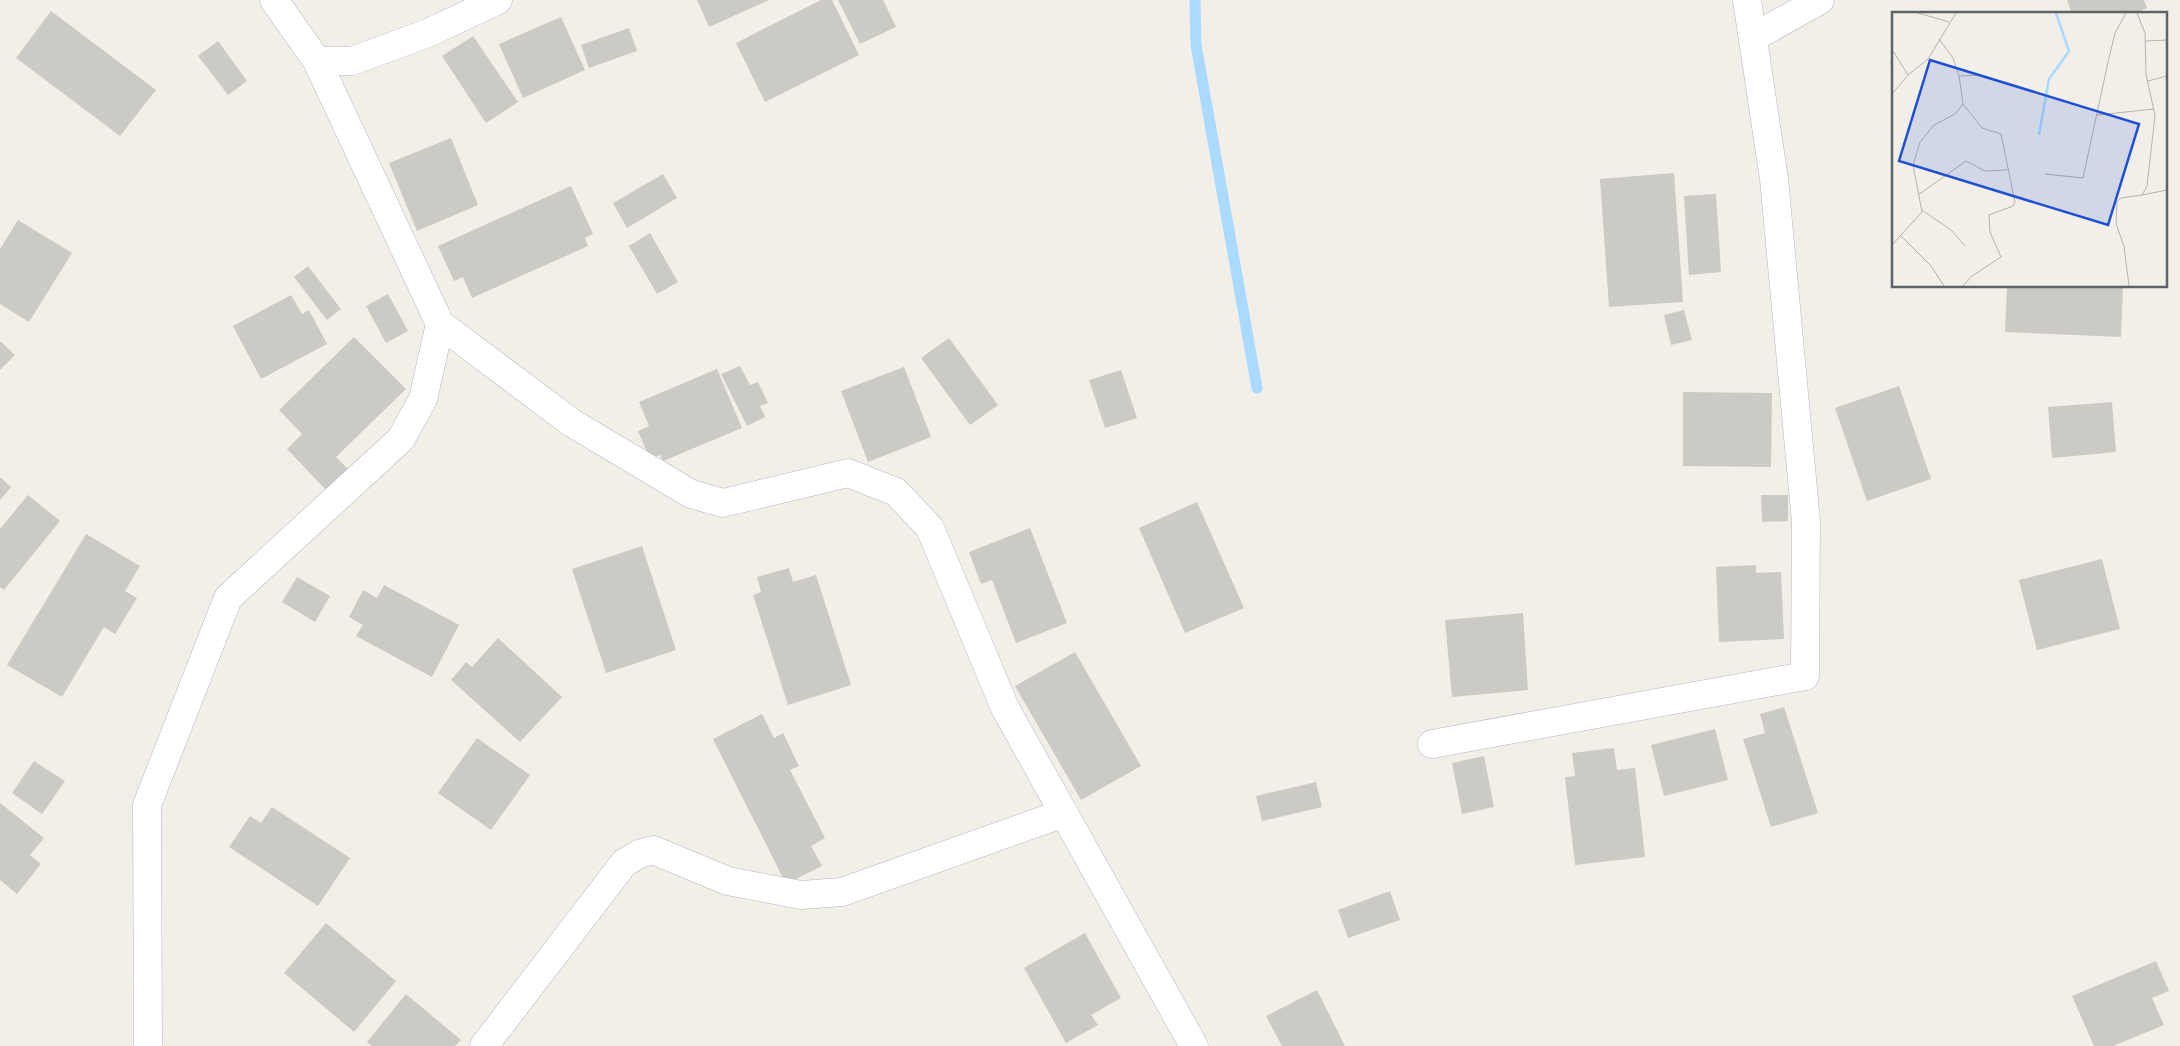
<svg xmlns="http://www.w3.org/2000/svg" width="2180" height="1046" viewBox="0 0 2180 1046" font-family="Overpass,sans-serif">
  <rect width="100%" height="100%" fill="#f1efe8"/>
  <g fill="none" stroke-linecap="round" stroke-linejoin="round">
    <path stroke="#aadaff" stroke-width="11" d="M1195,0L1196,45L1257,388"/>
  </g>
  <path fill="#cccac5" d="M697,0H769L709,27Z
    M821,0H832L859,55L765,102L736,43Z
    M838,0H883L896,27L860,44Z
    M2067,0H2144L2147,8L2132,14H2072Z
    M51,11L156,90L120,136L16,58Z
    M561,17L585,70L523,98L499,44Z
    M629,28L637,51L589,68L581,45Z
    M473,36L518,102L486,123L442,56Z
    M218,41L247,81L228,95L198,56Z
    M1894,60V75H1893L1890,61Z
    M451,138L478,205L417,231L389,163Z
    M1674,173L1683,302L1609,307L1600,179Z
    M663,174L677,198L627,228L613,203Z
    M571,186L593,234L585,238L588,246L472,298L463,277L454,281L438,246Z
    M1716,194L1721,272L1689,275L1684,196Z
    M18,220L72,253L29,322L0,304V249Z
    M650,233L678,282L657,294L629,246Z
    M308,266L341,309L327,320L294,277Z
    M2007,286H2123L2121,337L2005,332Z
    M388,294L408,331L386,343L366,306Z
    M291,295L302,314L309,310L327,344L261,379L233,326Z
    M1684,310L1692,340L1671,345L1664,315Z
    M354,337L406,389L336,457L350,471L328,492L287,449L302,434L279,410Z
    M949,338L998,405L970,425L921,358Z
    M0,341L15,355L0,370Z
    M740,366L750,385L758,382L768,403L760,406L765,417L747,426L721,374Z
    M904,367L931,437L868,462L841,391Z
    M717,369L742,428L663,461L660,455L650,459L638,431L649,426L639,402Z
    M1121,370L1137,418L1105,428L1089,380Z
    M1899,386L1931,479L1867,501L1835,408Z
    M1683,392L1772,393L1771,467L1683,466Z
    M2112,402L2116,452L2052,458L2048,407Z
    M0,477L11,487L0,500Z
    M28,495L60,521L4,590L0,587V529Z
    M1761,495H1788V521L1762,522Z
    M1197,502L1244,608L1185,633L1139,528Z
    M1030,528L1067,623L1016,643L992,580L981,584L969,552Z
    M86,534L140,566L125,591L137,598L115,634L104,627L62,697L7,665Z
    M642,546L676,650L606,673L572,569Z
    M2102,559L2120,629L2037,650L2019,580Z
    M1756,565V573L1781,572L1784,639L1719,642L1716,567Z
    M789,568L793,582L816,575L851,685L788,705L753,595L761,592L757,577Z
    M297,577L330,596L315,622L282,602Z
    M384,585L459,625L432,677L356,636L363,625L349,617L363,590L377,598Z
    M1523,613L1528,690L1452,697L1445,620Z
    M498,638L562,697L520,742L451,680L466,662L472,667Z
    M1075,652L1141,766L1081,800L1015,686Z
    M1784,707L1818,813L1771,827L1743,739L1765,733L1760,714Z
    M762,714L774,738L783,733L799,766L790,770L825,838L811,846L822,866L786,884L713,739Z
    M1715,729L1728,780L1664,796L1651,745Z
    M477,738L530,775L491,830L438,793Z
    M1614,748L1617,770L1635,768L1645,857L1575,865L1565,777L1575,776L1572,753Z
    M1484,756L1494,807L1462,814L1452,763Z
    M34,761L65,781L42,814L12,793Z
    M1316,782L1322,807L1262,821L1256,796Z
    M0,803L44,838L30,855L41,864L17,894L0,880Z
    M272,807L350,858L318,906L229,847L250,816L261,823Z
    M1390,891L1400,920L1348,938L1338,910Z
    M326,923L396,981L354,1032L284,973Z
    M1085,933L1121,998L1091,1015L1098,1025L1066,1043L1024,968Z
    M2156,961L2169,991L2152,998L2164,1025L2113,1046H2094L2072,996Z
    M1317,990L1345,1046H1282L1266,1016Z
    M406,994L461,1040L455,1046H372L367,1042Z"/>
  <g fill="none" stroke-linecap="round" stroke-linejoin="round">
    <defs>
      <path id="minor" d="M274,0L317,61H352L428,33L498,0
        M1754,37L1820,0
        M440,324L572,423L691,494L723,503L848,473L896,492L930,528L1005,708L1194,1046
        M1432,744L1805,676L1806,522L1774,179L1747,0
        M148,1046L147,805L228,598L401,439L423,399L440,324L317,61
        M484,1046L624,863L639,854L653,850L728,881L801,895L842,892L1064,813"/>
    </defs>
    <use href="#minor" stroke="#b5b8bc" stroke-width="29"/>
    <use href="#minor" stroke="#fff" stroke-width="28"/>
  </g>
  <g transform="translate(1892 12)">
    <rect width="275" height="275" fill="#f1efe8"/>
    <path fill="none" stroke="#aadaff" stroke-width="2.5" d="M147,123L157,67L177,39L164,1"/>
    <path fill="none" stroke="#b3b3b1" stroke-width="1" d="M26,1L57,10M47,27L61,46L67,64L89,63M253,29L275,28M1,39L16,63M256,69L275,64M0,82L16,63L36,47L64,1M71,92L90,116L109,122L123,190L121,194L97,203L98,220L109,245L80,264L71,274M205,103L262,97M153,162L191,166L216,50L223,21L234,1M26,183L74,149L93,159L116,158M250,183L275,178M30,198L59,218L73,234M8,223L39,254L52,274M0,233L30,200L21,153L28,130L42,113L63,102L71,92L67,64M237,274L232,234L224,212L225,190L229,186L250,183L255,174L263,104L254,62L253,21L245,1"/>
    <path fill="#1d4ed8" fill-opacity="0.15" stroke="#1d4ed8" stroke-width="2.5" d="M38,48L247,112L216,213L7,149Z"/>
    <rect width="275" height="275" fill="none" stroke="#5f6368" stroke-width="2.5"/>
  </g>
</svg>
